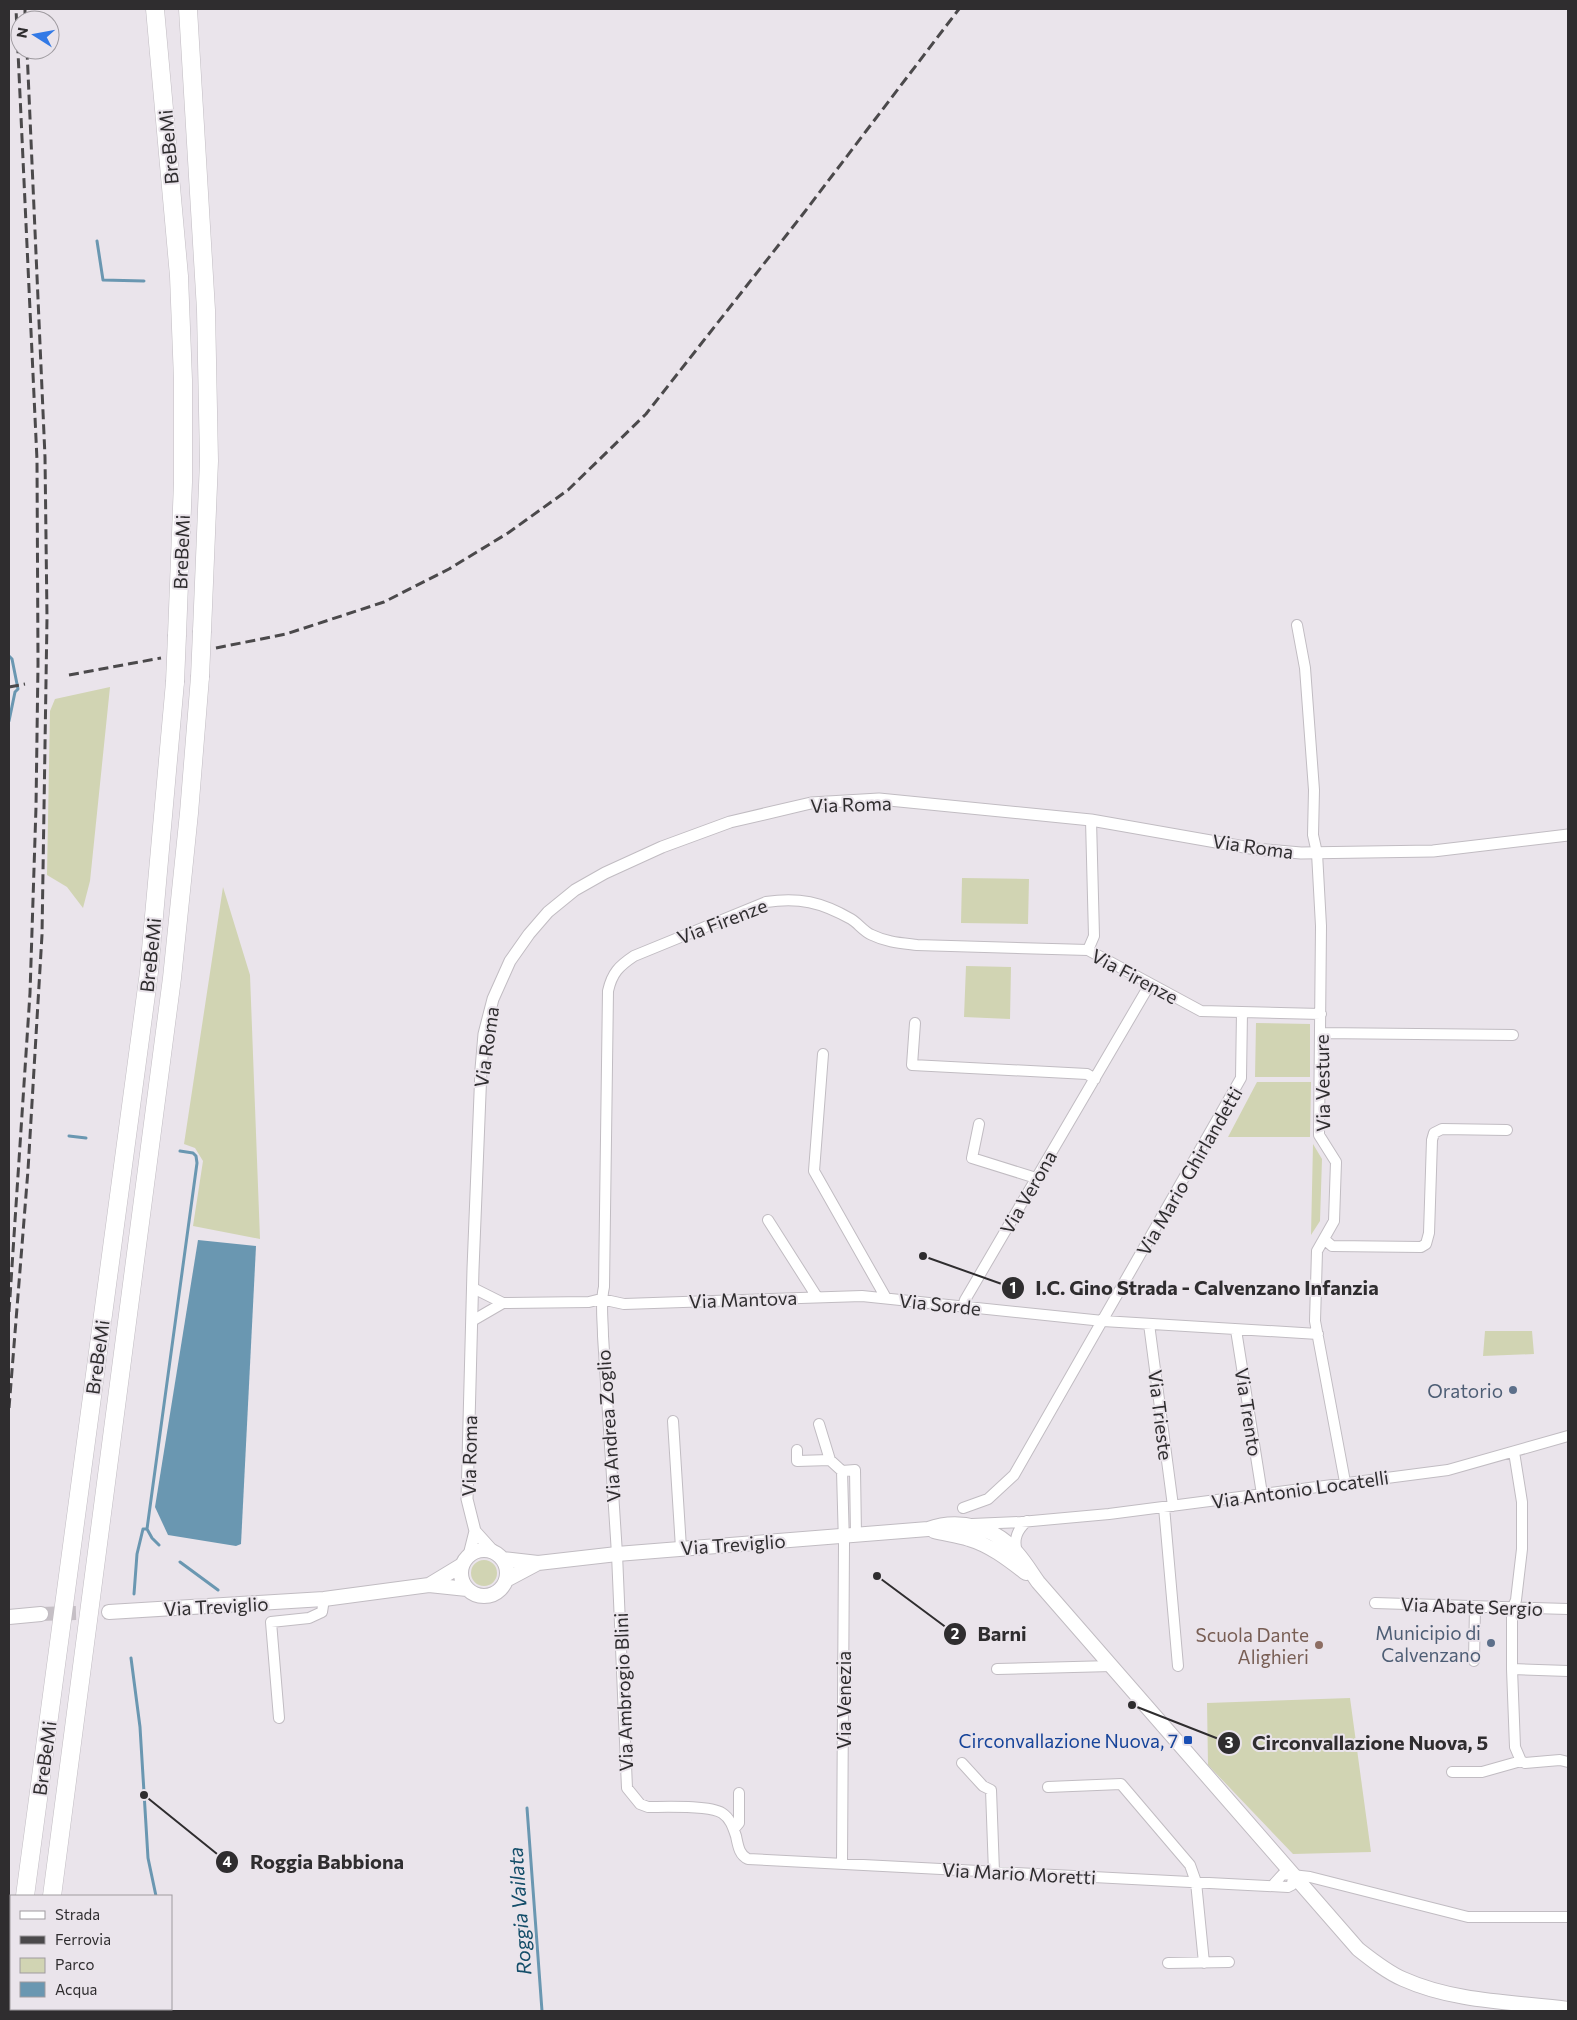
<svg xmlns="http://www.w3.org/2000/svg" width="1577" height="2020" viewBox="0 0 1577 2020" font-family="Commissioner,sans-serif">
  <rect width="100%" height="100%" fill="#eae4eb"/>
  <path fill="#d1d4b3" d="M110,687L90,881L83,908L67,887L47,875L50,711L55,699Z
    M962,878L1029,879L1028,924L961,923Z
    M223,887L250,975L260,1239L193,1226L203,1161L195,1148L184,1144Z
    M966,966L1011,967L1010,1019L964,1017Z
    M1256,1023L1310,1024V1077H1255Z
    M1257,1082H1311L1310,1137H1228Z
    M1313,1144L1322,1159L1320,1221L1311,1235Z
    M1485,1331H1532L1534,1354L1483,1356Z
    M471 1573a13 13 0 1 1 26 0a13 13 0 1 1-26 0Z
    M1350,1698L1371,1852L1293,1854L1208,1765L1207,1703Z"/>
  <path fill="#6a97b1" d="M198,1240L256,1246L241,1544L236,1546L168,1535L155,1507Z"/>
  <g fill="none" stroke-linecap="round" stroke-linejoin="round">
    <path stroke="#6a97b1" stroke-width="3" d="M97,241L103,280L144,281
      M9,656L12,659L18,689L15,692L9,721
      M69,1136L86,1138
      M159,1545L152,1538L147,1529L197,1163L196,1156L193,1153L180,1151
      M180,1562L218,1590
      M134,1594L137,1554L143,1529H147
      M131,1658L140,1727L148,1858L156,1896
      M527,1808L542,2011
      M161,2009V2011"/>
    <path stroke="#c5bfc5" stroke-width="14" stroke-dasharray="14 7" stroke-linecap="butt" d="M41,1614L109,1612"/>
    <defs>
      <path id="minor" d="M1297,625L1305,668L1314,790L1313,835L1317,853L1321,926L1319,1135L1336,1162L1334,1221L1317,1251L1315,1321L1345,1482
        M1088,950L1094,936L1091,820
        M915,1023L912,1065L1087,1074L1095,1079
        M1320,1033L1513,1035
        M823,1054L814,1171L886,1298
        M979,1124L972,1158L1036,1178
        M768,1220L817,1297
        M1324,1239L1332,1246L1421,1247L1426,1244L1429,1233L1432,1140L1434,1133L1442,1129L1507,1130
        M473,1288L503,1303L589,1302L601,1299L624,1304L862,1296L1103,1321L1318,1334
        M963,1306L965,1300L1150,984
        M472,1321L503,1303
        M1149,1324L1173,1506
        M1236,1330L1262,1494
        M673,1421L681,1548
        M819,1424L830,1460
        M797,1450V1461L830,1460L842,1471
        M1514,1452L1522,1502V1549L1516,1600L1512,1609V1669L1515,1747L1521,1761
        M1164,1507L1178,1666
        M963,1508L988,1499L1014,1475L1241,1078L1242,1012
        M972,1524L1021,1522L1109,1514L1448,1470L1568,1436
        M1017,1552C1013,1539 1017,1530 1027,1521
        M1375,1603L1568,1609
        M1474,1661L1475,1607
        M997,1669L1112,1666
        M1512,1669L1568,1671
        M279,1718L271,1622L309,1618L322,1612L324,1599
        M1521,1761L1525,1763L1560,1760L1568,1762
        M962,1763L983,1786L991,1790L994,1872
        M1452,1772H1482L1521,1761
        M1048,1787L1121,1784L1190,1865L1196,1882L1204,1963
        M734,1829L739,1823V1793
        M842,1864L844,1544L842,1471L855,1470L856,1535
        M1293,1876L1292,1885L1288,1887L748,1859C739,1855 738,1845 736,1836C733,1827 730,1818 722,1813C709,1805 665,1807 648,1807L640,1804L627,1788L617,1554L603,1336C603,1320 600,1303 604,1287L608,991C612,973 619,966 634,956L766,902C799,897 821,902 851,919C858,923 864,932 872,935C886,942 901,943 917,945L1088,950L1201,1011L1321,1014
        M1273,1885L1283,1874L1310,1877L1468,1917H1568
        M1168,1963L1229,1962"/>
      <path id="tertiary" d="M493,1551L475,1531L467,1499L473,1269L481,1069L484,1034L493,999L510,961L529,934L548,912L575,890L605,873L662,847L730,822L811,803L879,799L1091,820L1256,849L1301,853L1433,851L1568,835
        M469,1555L475,1531"/>
      <path id="secondary" d="M934,1531C945,1534 957,1535 969,1539C990,1545 1009,1560 1026,1573
        M461 1573a23 23 0 1 1 46 0a23 23 0 1 1-46 0Z
        M502,1559L538,1563L617,1554L928,1529C959,1518 996,1527 1017,1553C1025,1562 1031,1572 1038,1582L1358,1949C1372,1960 1387,1972 1403,1979C1454,2002 1513,2002 1568,2009
        M506,1580L538,1563
        M429,1585L462,1565
        M109,1612L324,1599L429,1585L467,1589
        M9,1617L41,1614"/>
      <path id="motorway" d="M155,9L179,276L183,380V482L177,635
        M188,9L206,310L209,461L202,631
        M25,1896L149,972L175,682
        M52,1896L172,978L189,813L200,677
        M13,2011L14,2009
        M40,2011V2009"/>
    </defs>
    <use href="#minor" stroke="#c1bcc2" stroke-width="12"/>
    <use href="#tertiary" stroke="#c1bcc2" stroke-width="13"/>
    <use href="#secondary" stroke="#c1bcc2" stroke-width="16"/>
    <use href="#motorway" stroke="#c1bcc2" stroke-width="19"/>
    <use href="#minor" stroke="#fff" stroke-width="10"/>
    <use href="#tertiary" stroke="#fff" stroke-width="11"/>
    <use href="#secondary" stroke="#fff" stroke-width="14"/>
    <use href="#motorway" stroke="#fff" stroke-width="18"/>
    <path stroke="#4b494b" stroke-width="3" stroke-dasharray="10 5" stroke-linecap="butt" d="M25,9V20
      M216,648L286,634L384,602L449,569L508,533L568,490L646,414L803,214L959,9
      M69,675L161,658
      M9,687L25,684
      M9,1312L30,993L36,807L38,664L37,460L16,9
      M9,1408L28,1170L42,935L47,618L45,457L27,50"/>
    <defs>
      <path id="motorway-bridge" d="M200,677L202,631
        M175,682L177,635"/>
    </defs>
    <use href="#motorway-bridge" stroke="#c1bcc2" stroke-width="19" stroke-linecap="butt"/>
    <use href="#motorway-bridge" stroke="#fff" stroke-width="18"/>
  </g>
  <g fill="#5c6f8a" stroke="#eae4eb" stroke-width="2">
    <circle cx="1513" cy="1390" r="5"/>
    <circle cx="1491" cy="1643" r="5"/>
  </g>
  <circle fill="#8d6e63" stroke="#eae4eb" stroke-width="2" cx="1319" cy="1645" r="5"/>
  <rect fill="#1a4fb4" stroke="#eae4eb" stroke-width="2" x="1183" y="1735" width="10" height="10" rx="2.5"/>
  <g text-anchor="middle" dominant-baseline="central" stroke-width="4" stroke-linejoin="round" paint-order="stroke">
    <g font-size="19" fill="#2f2d2f" stroke="#eae4eb">
      <text transform="translate(168 147) rotate(-95)">BreBeMi</text>
      <text transform="translate(181 552) rotate(-88)">BreBeMi</text>
      <text transform="translate(851 804) rotate(-2)">Via Roma</text>
      <text transform="translate(1253 846) rotate(8)">Via Roma</text>
      <text transform="translate(722 921) rotate(-21)">Via Firenze</text>
      <text transform="translate(150 955) rotate(-84)">BreBeMi</text>
      <text transform="translate(1135 976) rotate(28)">Via Firenze</text>
      <text transform="translate(486 1047) rotate(-82)">Via Roma</text>
      <text transform="translate(1322 1083) rotate(-91)">Via Vesture</text>
      <text transform="translate(1189 1171) rotate(-60)">Via Mario Ghirlandetti</text>
      <text transform="translate(1028 1192) rotate(-60)">Via Verona</text>
      <text transform="translate(743 1299) rotate(-2)">Via Mantova</text>
      <text transform="translate(940 1304) rotate(6)">Via Sorde</text>
      <text transform="translate(97 1357) rotate(-82)">BreBeMi</text>
      <text transform="translate(1249 1412) rotate(81)">Via Trento</text>
      <text transform="translate(1161 1415) rotate(83)">Via Trieste</text>
      <text transform="translate(608 1426) rotate(-94)">Via Andrea Zoglio</text>
      <text transform="translate(469 1456) rotate(-89)">Via Roma</text>
      <text transform="translate(1300 1489) rotate(-8)">Via Antonio Locatelli</text>
      <text transform="translate(733 1544) rotate(-4)">Via Treviglio</text>
      <text transform="translate(216 1606) rotate(-3)">Via Treviglio</text>
      <text transform="translate(1472 1606) rotate(2)">Via Abate Sergio</text>
      <text transform="translate(623 1692) rotate(-92)">Via Ambrogio Blini</text>
      <text transform="translate(843 1700) rotate(-90)">Via Venezia</text>
      <text transform="translate(44 1758) rotate(-82)">BreBeMi</text>
      <text transform="translate(1019 1873) rotate(3)">Via Mario Moretti</text>
    </g>
    <g font-size="19" fill="#4e5e75" stroke="#eae4eb" text-anchor="end">
      <text x="1503" y="1390">Oratorio</text>
      <text x="1481" y="1632">Municipio di<tspan x="1481" dy="22">Calvenzano</tspan></text>
    </g>
    <g font-size="19" fill="#785e54" stroke="#eae4eb" text-anchor="end">
      <text x="1309" y="1634">Scuola Dante<tspan x="1309" dy="22">Alighieri</tspan></text>
    </g>
    <g font-size="19" fill="#164399" stroke="#eae4eb" text-anchor="end">
      <text x="1178" y="1740">Circonvallazione Nuova, 7</text>
    </g>
    <g font-size="20" font-style="italic" fill="#134d69" stroke="#eae4eb">
      <text transform="translate(519 1911) rotate(-94)">Roggia Vailata</text>
    </g>
  </g>
  <path fill="none" stroke="#2f2d2f" stroke-width="2" d="M923 1256L1013 1288M877 1576L955 1634M1132 1705L1229 1743M144 1795L227 1862"/>
  <g fill="#2f2d2f" stroke="#eae4eb" stroke-width="2">
    <circle cx="923" cy="1256" r="5"/>
    <circle cx="877" cy="1576" r="5"/>
    <circle cx="1132" cy="1705" r="5"/>
    <circle cx="144" cy="1795" r="5"/>
    <circle cx="1013" cy="1288" r="12"/>
    <circle cx="955" cy="1634" r="12"/>
    <circle cx="1229" cy="1743" r="12"/>
    <circle cx="227" cy="1862" r="12"/>
  </g>
  <g font-size="15" text-anchor="middle" font-weight="bold" fill="#fff">
    <text x="1013" y="1293">1</text>
    <text x="955" y="1639">2</text>
    <text x="1229" y="1748">3</text>
    <text x="227" y="1867">4</text>
  </g>
  <g font-size="20" text-anchor="middle" font-weight="bold" fill="#2f2d2f" stroke="#eae4eb" stroke-width="4" stroke-linejoin="round" paint-order="stroke">
    <text x="1207" y="1295">I.C. Gino Strada - Calvenzano Infanzia</text>
    <text x="1002" y="1641">Barni</text>
    <text x="1370" y="1750">Circonvallazione Nuova, 5</text>
    <text x="327" y="1869">Roggia Babbiona</text>
  </g>
  <rect width="1577" height="2020" fill="none" stroke="#2f2d2f" stroke-width="20"/>
  <rect x="10" y="1895" width="162" height="115" fill="#eae4eb" stroke="#9f9ba0"/>
  <rect x="20" y="1911" width="25" height="8" fill="#ffffff" stroke="#9f9ba0"/>
  <text x="55" y="1920" font-size="15" fill="#2f2d2f">Strada</text>
  <rect x="20" y="1936" width="25" height="8" fill="#4b494b" stroke="#9f9ba0"/>
  <text x="55" y="1945" font-size="15" fill="#2f2d2f">Ferrovia</text>
  <rect x="20" y="1958" width="25" height="15" fill="#d1d4b3" stroke="#9f9ba0"/>
  <text x="55" y="1970" font-size="15" fill="#2f2d2f">Parco</text>
  <rect x="20" y="1982" width="25" height="15" fill="#6a97b1" stroke="#9f9ba0"/>
  <text x="55" y="1995" font-size="15" fill="#2f2d2f">Acqua</text>
  <g transform="translate(35 35) rotate(281)"><circle r="24" fill="#eae4eb" stroke="#9f9ba0"/>
  <path d="M0-4L9 19L0 12L-9 19Z" fill="#3279e6"/>
  <text y="-8" font-size="14" font-weight="bold" text-anchor="middle" fill="#2f2d2f">N</text>
  </g>
</svg>
